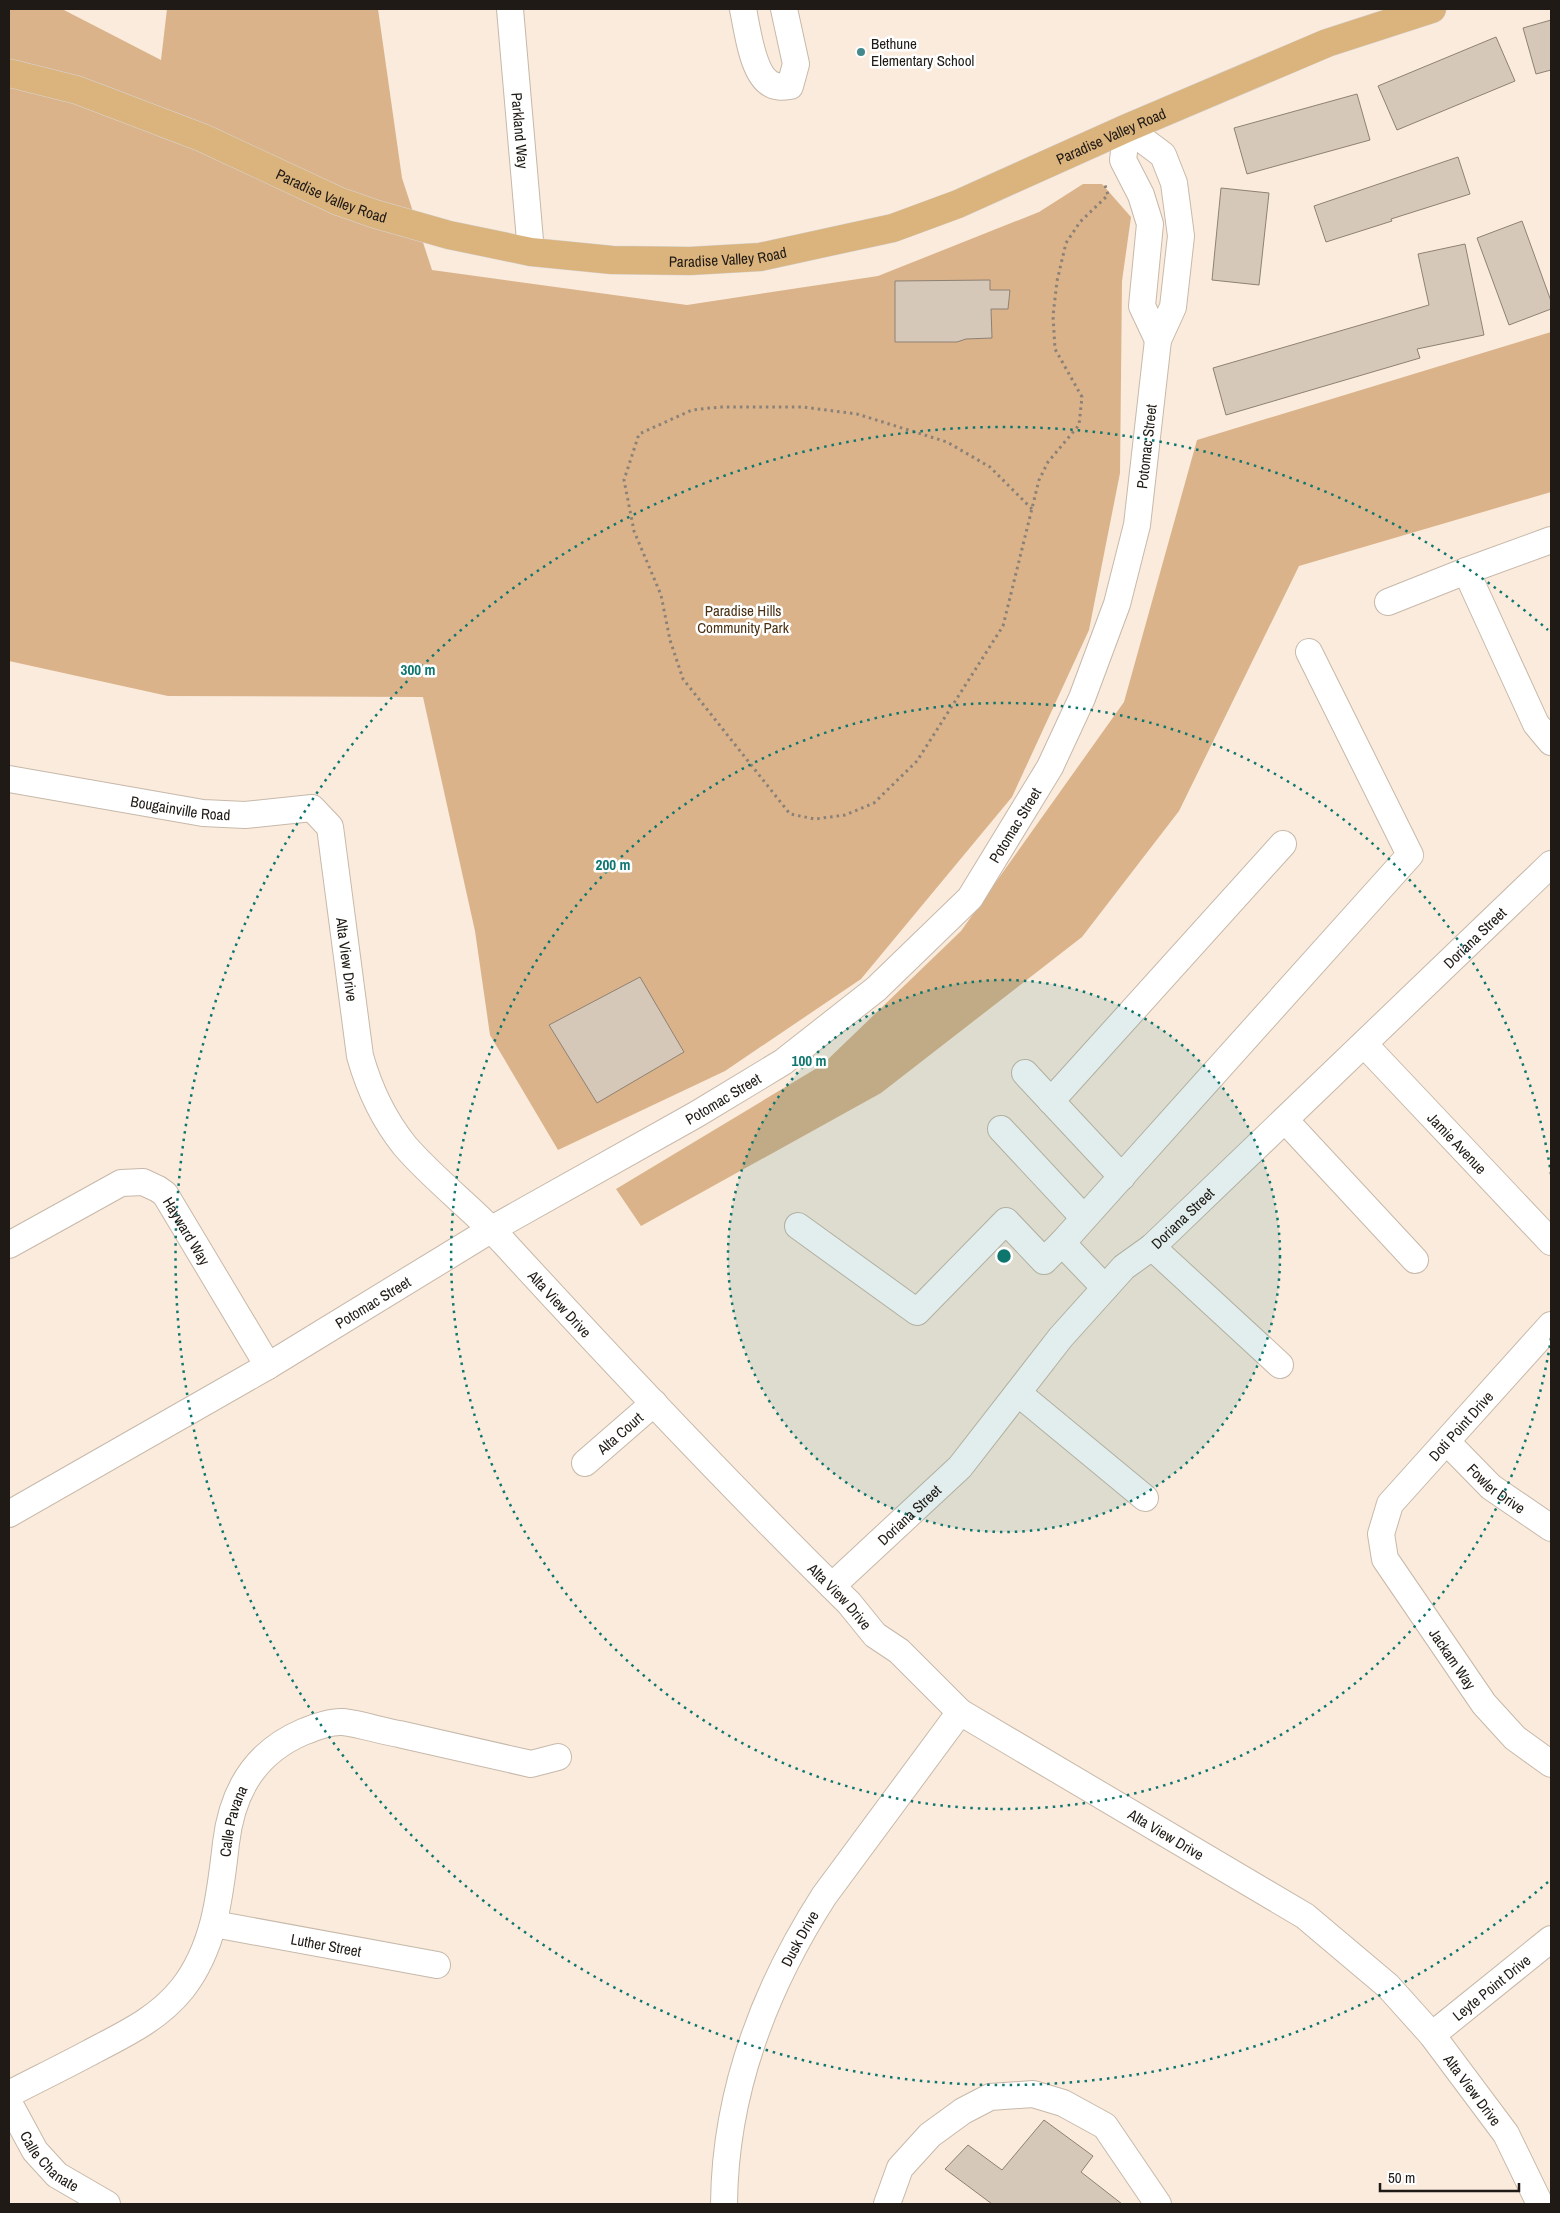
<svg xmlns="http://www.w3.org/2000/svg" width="1560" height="2213" viewBox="0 0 1560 2213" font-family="'Archivo Narrow',sans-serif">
  <rect width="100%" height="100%" fill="#faebdc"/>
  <path fill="#dab38a" d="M9,9H62L161,60L167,9H378L402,178L432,270L687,305L878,276L1039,212L1083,184H1102L1131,217L1122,281L1120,473L1089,630L1012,797L861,979L725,1071L558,1150L490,1035L475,931L423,697L168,696L9,661Z
    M1551,332V492L1299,566L1179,811L1082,937L881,1093L641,1226L616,1189L822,1065L961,931L1124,702L1197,440Z"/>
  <path fill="#d6c8b9" stroke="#8e8173" d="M1551,20V70L1536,74L1523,28Z
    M1496,37L1515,81L1397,130L1378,86Z
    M1357,94L1370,140L1247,174L1234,128Z
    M1458,157L1470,194L1391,219L1392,221L1326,242L1314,206Z
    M1221,188L1269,193L1259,285L1212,280Z
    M1522,221L1551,301V309L1509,325L1477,238Z
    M1465,244L1484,335L1417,349L1420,358L1226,415L1213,368L1429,305L1418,254Z
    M990,280V290H1010L1008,309H991L992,338L966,339L957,342H895V281Z
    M640,977L684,1052L597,1103L549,1025Z
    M1044,2120L1093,2156L1081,2172L1122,2204H992L945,2169L968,2145L1002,2170Z"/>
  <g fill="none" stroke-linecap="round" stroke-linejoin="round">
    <defs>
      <g id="minor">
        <path id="s1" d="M510,9L531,252"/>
        <path d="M743,9C747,28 752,70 768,82C775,88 783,87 790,86L796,64L784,9"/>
        <path d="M1127,128L1123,160L1141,195L1150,224L1142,306L1158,340"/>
        <path d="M1551,540L1466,571L1536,724L1551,742"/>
        <path d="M1388,602L1466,571"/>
        <path id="s2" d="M9,779L203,813L245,815L312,808L330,827L360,1056C369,1088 384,1120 405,1146C435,1181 476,1211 507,1246C618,1367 732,1488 849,1603L875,1635L899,1651L960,1712L1305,1916L1388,1986L1432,2035L1506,2134L1540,2204"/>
        <path id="s3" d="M1364,1044L1551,1242"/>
        <path d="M1025,1073L1122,1177"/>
        <path d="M1051,1101L1283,844"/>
        <path d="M1285,1120L1415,1260"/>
        <path d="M1001,1129L1084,1218"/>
        <path d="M798,1226L917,1312L1006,1221L1044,1261L1062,1243L1105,1288"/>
        <path d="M1062,1243L1410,855L1309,652"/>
        <path id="s4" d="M9,1245L121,1183L143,1182L158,1189L165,1194L268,1366"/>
        <path d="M1152,1247L1280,1365"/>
        <path id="s5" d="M1551,1325L1390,1504L1381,1534L1385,1559L1484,1704L1515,1738L1551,1764"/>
        <path d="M1018,1393L1145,1498"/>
        <path id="s6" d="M1447,1442L1491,1487L1551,1528"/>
        <path id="s7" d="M585,1463L654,1403"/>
        <path id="s8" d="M9,1514L268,1366L492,1229L697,1114L783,1062L876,989L970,898L1050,767L1082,698L1117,604L1137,525L1158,340L1173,307L1181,236L1174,183L1163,155L1127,128"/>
        <path id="s9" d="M832,1586L960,1467L1061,1337L1124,1267L1152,1247L1551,864"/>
        <path id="s10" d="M214,1924L437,1965"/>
        <path id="s11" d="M1432,2035L1551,1939"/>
        <path id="s12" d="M9,2094C36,2080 63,2067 89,2053C123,2035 157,2020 182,1989C215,1947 220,1895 226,1843C232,1792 254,1753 303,1732C315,1727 331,1721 343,1722C361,1724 381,1731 399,1734C443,1744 487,1754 531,1764L558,1757"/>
        <path id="s13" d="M9,2103L35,2151L57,2175L107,2204"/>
        <path id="s14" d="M724,2204C725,2093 765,1988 824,1896L960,1712"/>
        <path d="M887,2204L900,2168L930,2135L963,2111L990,2097L1033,2094L1063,2103L1105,2126L1158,2204"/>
      </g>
      <g id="major">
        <path id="s15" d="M9,73L77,90L203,138L338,201L375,214L449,235L531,252L612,260L690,261L760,257L893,228L958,204L1127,128L1327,43L1432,9"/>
      </g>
    </defs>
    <use href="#minor" stroke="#c7b9aa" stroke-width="28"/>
    <use href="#major" stroke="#d7d6d5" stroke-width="29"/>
    <path stroke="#8b8177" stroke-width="3" stroke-dasharray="2.5 4" stroke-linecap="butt" d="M1032,509L990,467L947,442L857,414L803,407H720L692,410L639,434L624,480L634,531L661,595L670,640L683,679L790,814L815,819L845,815L874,803L917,761L1003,626L1039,480L1048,462L1079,425L1082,397L1055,349L1053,316L1057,281L1066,243L1080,222L1108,195L1104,182"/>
    <use href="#minor" stroke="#fff" stroke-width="26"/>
    <use href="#major" stroke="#dbb37d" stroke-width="28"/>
  </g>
  <circle cx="1004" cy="1256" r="276" fill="#0f766e" fill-opacity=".12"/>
  <g fill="none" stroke="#0f766e" stroke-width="2.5" stroke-dasharray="2.5 5">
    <circle cx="1004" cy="1256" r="276"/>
    <path d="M1551 1338A553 553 0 1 1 1551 1174"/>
    <path d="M1548 1882A829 829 0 1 1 1548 630"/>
  </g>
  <circle fill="#41898c" stroke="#fff" stroke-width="2" cx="861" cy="52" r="5"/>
  <g text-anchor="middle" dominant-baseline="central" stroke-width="5" stroke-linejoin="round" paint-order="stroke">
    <g font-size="15" fill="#1f1a15" stroke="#fff" text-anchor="start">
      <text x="871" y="43">Bethune<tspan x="871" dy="17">Elementary School</tspan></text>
    </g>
    <g font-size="15" fill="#1f1a15" stroke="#fff">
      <text stroke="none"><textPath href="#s1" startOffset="122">Parkland Way</textPath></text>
      <text stroke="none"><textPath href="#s15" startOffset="1156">Paradise Valley Road</textPath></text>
      <text stroke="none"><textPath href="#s15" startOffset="346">Paradise Valley Road</textPath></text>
      <text stroke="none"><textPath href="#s15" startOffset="751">Paradise Valley Road</textPath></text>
      <text stroke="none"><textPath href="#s8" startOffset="1636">Potomac Street</textPath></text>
      <text stroke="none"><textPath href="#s2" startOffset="174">Bougainville Road</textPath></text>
      <text stroke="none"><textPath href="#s8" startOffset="1231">Potomac Street</textPath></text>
      <text stroke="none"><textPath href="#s9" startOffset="915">Doriana Street</textPath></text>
      <text stroke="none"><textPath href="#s2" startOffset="466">Alta View Drive</textPath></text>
      <text stroke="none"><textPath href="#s8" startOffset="826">Potomac Street</textPath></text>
      <text stroke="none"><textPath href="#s3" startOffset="136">Jamie Avenue</textPath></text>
      <text stroke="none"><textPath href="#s9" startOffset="510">Doriana Street</textPath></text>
      <text stroke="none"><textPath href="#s4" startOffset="218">Hayward Way</textPath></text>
      <text stroke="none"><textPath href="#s8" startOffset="421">Potomac Street</textPath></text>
      <text stroke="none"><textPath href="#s2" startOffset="886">Alta View Drive</textPath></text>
      <text transform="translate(1461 1426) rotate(-48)">Doti Point Drive</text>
      <text stroke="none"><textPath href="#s7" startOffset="46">Alta Court</textPath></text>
      <text stroke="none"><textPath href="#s6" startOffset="68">Fowler Drive</textPath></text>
      <text stroke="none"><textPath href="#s9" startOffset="105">Doriana Street</textPath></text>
      <text stroke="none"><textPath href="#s2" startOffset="1291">Alta View Drive</textPath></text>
      <text stroke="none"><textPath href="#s5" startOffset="418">Jackam Way</textPath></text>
      <text stroke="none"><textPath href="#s12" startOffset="381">Calle Pavana</textPath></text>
      <text stroke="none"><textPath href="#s2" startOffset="1698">Alta View Drive</textPath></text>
      <text stroke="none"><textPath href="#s14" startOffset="279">Dusk Drive</textPath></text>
      <text stroke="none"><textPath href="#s10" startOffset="114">Luther Street</textPath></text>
      <text stroke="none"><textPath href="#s11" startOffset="76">Leyte Point Drive</textPath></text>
      <text stroke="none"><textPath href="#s2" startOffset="2102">Alta View Drive</textPath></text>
      <text stroke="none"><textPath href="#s13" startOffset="72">Calle Chanate</textPath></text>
    </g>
    <g font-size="15" fill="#4a3011" stroke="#fff">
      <text x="743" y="610">Paradise Hills<tspan x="743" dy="17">Community Park</tspan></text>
    </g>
  </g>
  <circle cx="1004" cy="1256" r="8" fill="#0f766e" stroke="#fff" stroke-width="2.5"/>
  <g font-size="15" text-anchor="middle" font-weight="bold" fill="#0f766e" stroke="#fff" stroke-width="5" stroke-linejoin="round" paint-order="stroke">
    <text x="418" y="675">300 m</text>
    <text x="613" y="870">200 m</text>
    <text x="809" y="1066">100 m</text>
  </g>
  <rect width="1560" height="2213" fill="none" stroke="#1f1a15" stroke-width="20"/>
  <path d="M1380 2183v8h139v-8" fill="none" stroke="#1f1a15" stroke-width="2.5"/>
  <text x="1388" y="2183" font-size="15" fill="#1f1a15" stroke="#ffffff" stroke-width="4" paint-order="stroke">50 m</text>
</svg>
